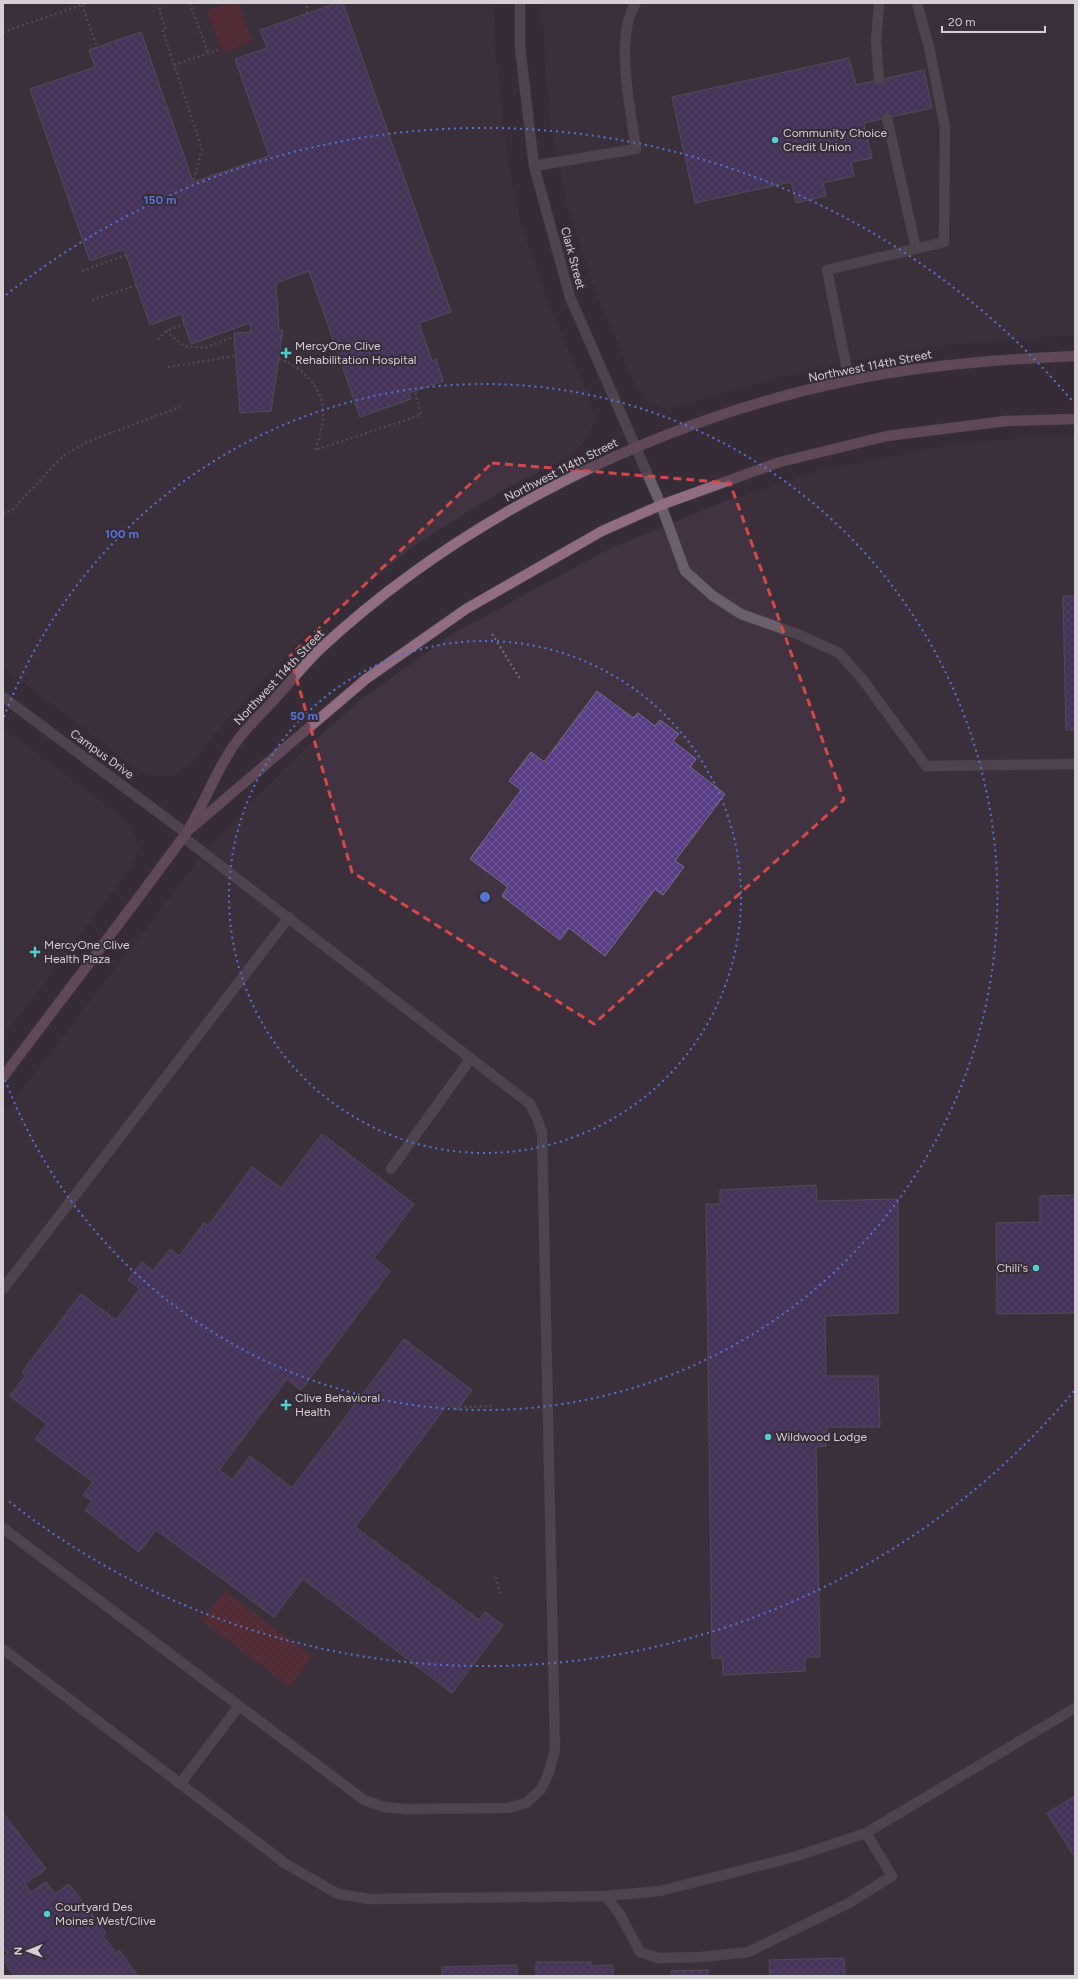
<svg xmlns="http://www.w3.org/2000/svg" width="1078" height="1979" viewBox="0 0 1078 1979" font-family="Figtree,sans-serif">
  <defs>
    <pattern id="grass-dots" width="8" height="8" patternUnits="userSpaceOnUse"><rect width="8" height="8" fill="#772a32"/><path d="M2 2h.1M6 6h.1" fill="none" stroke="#8a484f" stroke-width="1.8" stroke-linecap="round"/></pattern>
    <pattern id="building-cross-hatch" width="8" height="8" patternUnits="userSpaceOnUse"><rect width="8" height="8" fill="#593c84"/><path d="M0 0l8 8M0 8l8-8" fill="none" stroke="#705795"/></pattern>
  </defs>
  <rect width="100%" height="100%" fill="#362c37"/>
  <path fill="#423342" d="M3,3H494L495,48L508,166L521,224L549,305L590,400L594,418L588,438L573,454L505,489L419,542L306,634L222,725L194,761L174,775L157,776L138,770L3,667Z
    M543,3H1075V335L961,343L883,354L808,370L665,408L649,403L636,387L594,287L568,207L550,120L544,46Z
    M1042,436H1075V1976H3V1115L206,851L293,760L362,699L454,633L611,548L723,502L817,471L939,447Z
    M3,728L119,815L133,829L138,847L130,869L3,1036Z"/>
  <path fill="url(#grass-dots)" d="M225,1591L312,1656L290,1687L202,1621Z"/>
  <path fill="#772a32" d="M230,3H239L252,42L223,53L207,11Z"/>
  <path fill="url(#building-cross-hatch)" stroke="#767180" d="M337,3H343L451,312L419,323L432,361L436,359L443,381L409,393L411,399L360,417L309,271L276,283L279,330H283L271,411L240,413L234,333L251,332L250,323L191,344L181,314L150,325L124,249L90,261L30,89L95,67L89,50L141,32L193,182L269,156L235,59L267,48L260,30Z
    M849,58L856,85L924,70L932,108L864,123L872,158L851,162L854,176L823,183L826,196L796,203L791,182L695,203L672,97Z
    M1063,596H1075V730H1066Z
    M597,691L633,718L638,713L655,726L660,720L679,734L673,741L696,759L690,767L725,794L675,861L684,867L663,895L655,889L605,956L569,928L560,940L502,896L508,887L470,859L521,790L509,781L531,752L544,762Z
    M322,1134L414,1204L374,1258L390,1271L301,1390L287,1379L219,1470L232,1480L250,1456L292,1488L404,1339L472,1390L457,1410L448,1404L355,1527L479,1620L485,1612L503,1625L452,1693L303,1579L274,1617L156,1530L139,1552L85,1510L92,1501L83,1495L93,1482L35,1439L47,1424L10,1396L26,1375L22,1372L81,1294L116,1320L140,1289L128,1280L142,1262L153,1271L170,1249L179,1256L204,1223L208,1226L252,1167L281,1188Z
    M816,1185L817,1201L898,1199V1313L825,1316L826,1376H878L880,1427H827L826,1446L816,1447L820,1657H805V1671L723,1675L722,1658H712L706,1204H720V1190Z
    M1075,1195V1313L997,1314L996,1223L1040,1222V1196Z
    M1075,1796V1858L1047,1813Z
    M3,1813L46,1869L25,1884L31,1892L46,1882L55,1894L69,1884L106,1933L103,1936L116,1953L119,1950L138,1976H15L3,1960V1957L8,1954L3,1947Z
    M844,1958L845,1976H770L769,1960Z
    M536,1962H591V1966L613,1965V1976H536Z
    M517,1965V1976H442V1967Z
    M708,1970V1976H672L671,1971Z"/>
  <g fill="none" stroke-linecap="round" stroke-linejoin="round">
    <defs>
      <path id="lane" d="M879,3L876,42L879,80
        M887,118L916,249
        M534,166L636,149C631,112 614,35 636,3
        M849,380L827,270L944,242L945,128L930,51L917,3
        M661,505L685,571L713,596L741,614L800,635L839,653L863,680L926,766L1075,764
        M391,1169L471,1058
        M3,1289L289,917
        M3,1528L364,1800L384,1807L405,1809L508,1808L526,1803L541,1789L548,1775L555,1750L542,1133L537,1118L530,1104L183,837
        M3,1649L286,1864L338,1894L369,1899L606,1896L660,1891L794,1857L866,1833L1075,1708
        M180,1784L239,1706
        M606,1896L621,1916L640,1952L658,1958L701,1957L748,1952L849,1903L892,1876L866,1833"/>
      <path id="street" d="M520,3V47L534,166L570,297L661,505
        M3,697L186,833"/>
      <path id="secondary" d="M190,829L366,679L466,609L602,531L661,505L780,462L887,436L1006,421L1075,419
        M3,1077C63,997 125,917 184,836C204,807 216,768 237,741C248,726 262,713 274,700C289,683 304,665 320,649C463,516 660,419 851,380C925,365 1000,359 1075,356"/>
    </defs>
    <use href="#lane" stroke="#524852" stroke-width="11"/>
    <use href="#street" stroke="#524852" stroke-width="11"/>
    <use href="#secondary" stroke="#524852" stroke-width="11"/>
    <path stroke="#716972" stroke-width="2.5" stroke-dasharray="2 3" stroke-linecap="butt" d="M160,3V13L166,30L163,31L202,149L193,182
      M190,3L208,53
      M82,5L97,47
      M307,13V3
      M3,32L87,3
      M174,65L221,49
      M82,271L126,255
      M92,300L137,285
      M166,331L184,346L204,348L234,337
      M158,340L166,331L185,324
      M279,359C301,366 322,386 323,411C324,424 319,438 315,450L421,415L415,391
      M168,367L235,356
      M3,514L12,510L63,456L87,442L180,407
      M492,634L521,680
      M460,1405L465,1407L492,1406
      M496,1577L500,1594"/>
    <use href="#lane" stroke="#6b5f6b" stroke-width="10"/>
    <use href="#street" stroke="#6b5f6b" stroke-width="10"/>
    <use href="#secondary" stroke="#926c82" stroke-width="10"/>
  </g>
  <path d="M0 0H1078V1979H0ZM492,463L730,483L844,800L594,1024L352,872L290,656Z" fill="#362c37" fill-opacity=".55" fill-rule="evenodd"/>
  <path fill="none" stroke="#d6494b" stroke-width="3" stroke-dasharray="8 5" stroke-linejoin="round" d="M492,463L730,483L844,800L594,1024L352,872L290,656Z"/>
  <g fill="none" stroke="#5475d7" stroke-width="2" stroke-dasharray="2 4">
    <circle cx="485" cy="897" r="256"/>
    <path d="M4 717A513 513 0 1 1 4 1077"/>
    <path d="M1074 1391A769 769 0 0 1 6 1499M6 295A769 769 0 0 1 1074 403"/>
  </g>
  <g fill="#52cdd0" stroke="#362c37" stroke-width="1.5">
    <circle cx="775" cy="140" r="4"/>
    <path d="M284 347h4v4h4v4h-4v4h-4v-4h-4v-4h4z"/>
    <path d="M33 946h4v4h4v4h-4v4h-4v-4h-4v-4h4z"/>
    <circle cx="1036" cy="1268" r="4"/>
    <path d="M284 1399h4v4h4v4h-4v4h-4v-4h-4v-4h4z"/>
    <circle cx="768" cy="1437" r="4"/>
    <circle cx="47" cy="1914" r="4"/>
  </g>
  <g text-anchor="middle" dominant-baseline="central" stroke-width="4" stroke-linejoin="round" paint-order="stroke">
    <g font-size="12" fill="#d6cfd6" stroke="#362c37" text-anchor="start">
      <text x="783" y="133">Community Choice<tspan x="783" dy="14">Credit Union</tspan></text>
      <text x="295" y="346">MercyOne Clive<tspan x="295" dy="14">Rehabilitation Hospital</tspan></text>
      <text x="44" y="945">MercyOne Clive<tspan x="44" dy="14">Health Plaza</tspan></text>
      <text x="1028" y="1268" text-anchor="end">Chili's</text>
      <text x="295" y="1398">Clive Behavioral<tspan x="295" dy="14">Health</tspan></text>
      <text x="776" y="1437">Wildwood Lodge</text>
      <text x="55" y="1907">Courtyard Des<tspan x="55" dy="14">Moines West/Clive</tspan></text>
    </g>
    <g font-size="12" fill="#d6cfd6" stroke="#362c37">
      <text transform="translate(573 258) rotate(75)">Clark Street</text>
      <text transform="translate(870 366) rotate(-11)">Northwest 114th Street</text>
      <text transform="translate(561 470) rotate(-27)">Northwest 114th Street</text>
      <text transform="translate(279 677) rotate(-47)">Northwest 114th Street</text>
      <text transform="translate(102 754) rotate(36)">Campus Drive</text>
    </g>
  </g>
  <circle cx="485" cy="897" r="6" fill="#5475d7" stroke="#362c37" stroke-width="2"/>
  <g font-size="12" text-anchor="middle" font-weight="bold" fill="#5475d7" stroke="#362c37" stroke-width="4" stroke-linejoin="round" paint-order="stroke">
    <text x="160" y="204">150 m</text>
    <text x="122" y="538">100 m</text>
    <text x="304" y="720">50 m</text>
  </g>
  <rect width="1078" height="1979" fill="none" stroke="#d6cfd6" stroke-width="8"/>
  <g transform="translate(28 1951) rotate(269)" stroke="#362c37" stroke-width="3" paint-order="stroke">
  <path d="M0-3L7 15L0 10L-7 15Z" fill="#d6cfd6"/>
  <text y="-6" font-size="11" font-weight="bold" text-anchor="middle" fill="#d6cfd6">N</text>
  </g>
  <path d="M942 26v6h103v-6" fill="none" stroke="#d6cfd6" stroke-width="2"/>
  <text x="948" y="26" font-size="12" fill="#d6cfd6" stroke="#362c37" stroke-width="3" paint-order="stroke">20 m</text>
</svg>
